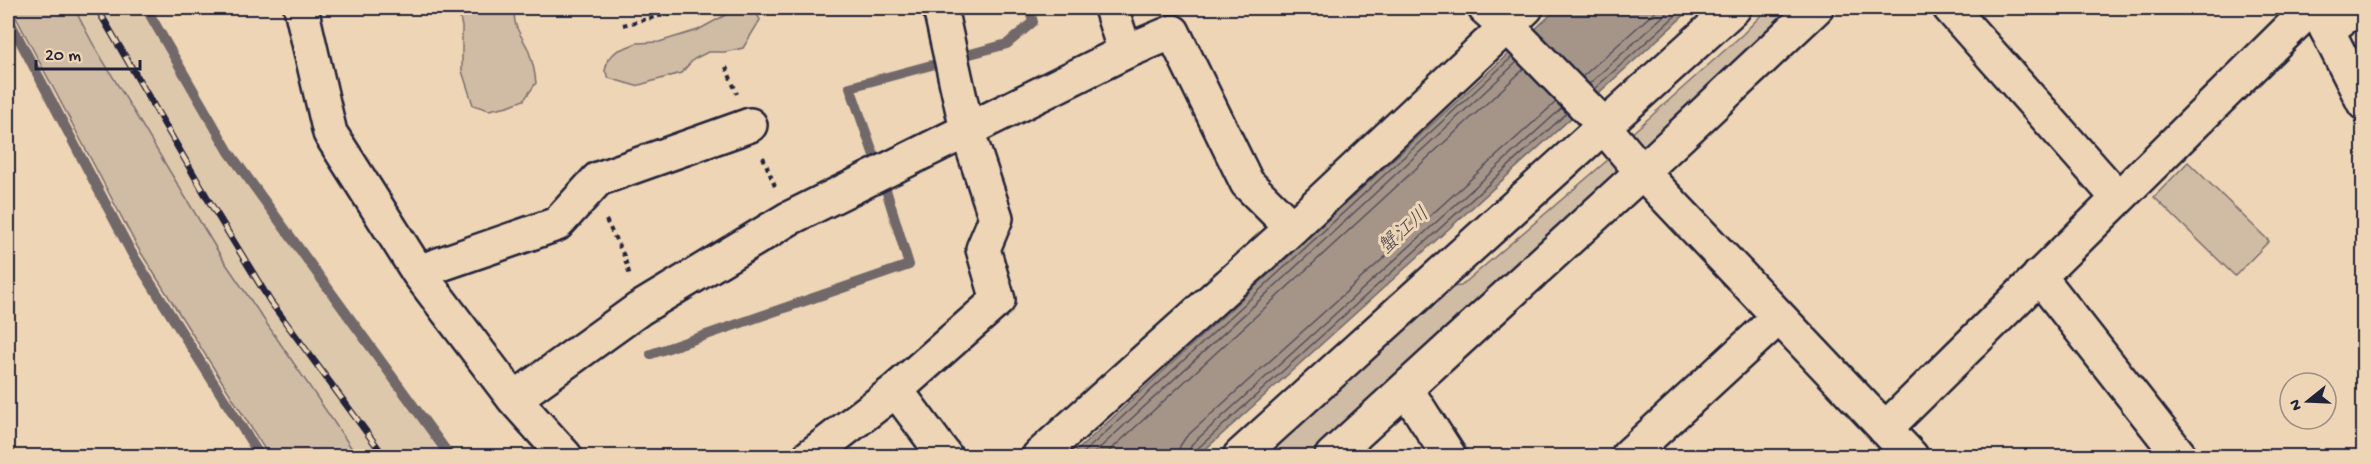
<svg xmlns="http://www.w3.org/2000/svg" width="2371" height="464" viewBox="0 0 2371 464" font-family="'Gochi Hand','Klee One',sans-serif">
  <rect width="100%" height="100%" fill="#edd5b5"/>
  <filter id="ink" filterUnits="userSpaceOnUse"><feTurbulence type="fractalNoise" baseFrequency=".0167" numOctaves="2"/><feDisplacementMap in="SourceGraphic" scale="12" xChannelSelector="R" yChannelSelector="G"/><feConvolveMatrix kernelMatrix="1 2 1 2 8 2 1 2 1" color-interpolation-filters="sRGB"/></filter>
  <g filter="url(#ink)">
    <path fill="#dec8ac" d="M11,8H142L225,156L448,456H269L138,248Z"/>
    <path fill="#d0bba4" stroke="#796e70" stroke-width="1.5" d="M11,8H74L93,44L222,258L357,456H269L138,248Z
      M458,8H516C510,23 522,36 528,49C532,60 535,71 536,83L524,100L508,106L489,110L473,105L462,71V27Z
      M738,8L755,10L760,20L743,48L725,52H708L694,59L681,73L636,86L609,78L605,71L608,59L617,51L637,43L659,42L698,30Z
      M1768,8H1800L1645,151L1629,136L1743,34Z
      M1616,153L1628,165L1314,456H1258L1442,288L1461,286Z
      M2188,162L2269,241L2235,276L2154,197Z"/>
    <path fill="#a59589" stroke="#71676a" stroke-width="1.5" d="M1558,8H1700L1689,11L1198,456H1071Z"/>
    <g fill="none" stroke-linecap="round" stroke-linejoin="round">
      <path stroke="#56505a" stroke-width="1.5" d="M1582,77L1659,8
        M1589,84L1672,8
        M1594,89L1684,8
        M1080,456L1512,57
        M1091,456L1517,62
        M1104,456L1524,69
        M1178,456L1180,446L1186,437L1556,102
        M1187,456L1192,444L1562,108
        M1194,456L1197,449L1567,113"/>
      <path stroke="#71676a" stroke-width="10" d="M146,8L229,152L450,456
        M8,18L131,252L260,456
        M963,56L1007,44L1033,22L1029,8
        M876,161L850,87L939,63
        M651,354L909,265L883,180"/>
      <defs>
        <path id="minor" d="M301,8L330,133L418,272L514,399L565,456
          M940,8L967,130L996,218L983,249L998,300L896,390L945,456
          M1485,8L1518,37L1594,115L1642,172L1911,456
          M1950,8L2118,198
          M2327,30L2357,8
          M1125,52L1173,32L1247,183L1292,228
          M418,272L557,224L598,179L750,125
          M2039,276L2180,456
          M1406,389L1449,456
          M514,399L639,309L788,219L1125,52L1111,8
          M1885,429L2311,8
          M810,456L896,390
          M1039,456L1292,228L1526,8
          M1240,456L1734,8
          M1332,456L1642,172L1816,8
          M1628,456L1779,317"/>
        <path id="primary" d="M2316,8L2364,103"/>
      </defs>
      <use href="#minor" stroke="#22223b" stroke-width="38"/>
      <use href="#primary" stroke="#22223b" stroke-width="38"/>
      <path stroke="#22223b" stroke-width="4" stroke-dasharray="4.5 4.5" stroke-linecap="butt" d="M623,25L691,8
        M726,67L737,94
        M763,157L776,189
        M606,220L624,256L630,276"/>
      <use href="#minor" stroke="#edd5b5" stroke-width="33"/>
      <use href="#primary" stroke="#edd5b5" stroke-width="33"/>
      <defs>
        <path id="rail" d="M97,8L212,206L270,301L384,456"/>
      </defs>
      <use href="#rail" stroke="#22223b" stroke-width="7"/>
      <use href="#rail" stroke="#edd5b5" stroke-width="4.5" stroke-dasharray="14" stroke-linecap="butt"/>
    </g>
  </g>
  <g text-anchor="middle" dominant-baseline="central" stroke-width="6" stroke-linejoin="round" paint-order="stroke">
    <g font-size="20" font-style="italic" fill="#494452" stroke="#edd5b5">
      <text transform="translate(1405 232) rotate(-42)">蟹江川</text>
    </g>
  </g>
  <rect width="2371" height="464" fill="none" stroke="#edd5b5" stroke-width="30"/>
  <rect x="15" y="15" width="2341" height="434" fill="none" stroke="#22223b" stroke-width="2" filter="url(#ink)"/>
  <g transform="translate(2308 401) rotate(252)"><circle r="28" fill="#edd5b5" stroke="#9c8d84" stroke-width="1.5"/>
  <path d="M0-4.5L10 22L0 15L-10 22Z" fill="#22223b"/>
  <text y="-9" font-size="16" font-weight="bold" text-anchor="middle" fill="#22223b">N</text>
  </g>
  <path d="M36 60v9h104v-9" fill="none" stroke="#22223b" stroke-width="3"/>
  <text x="45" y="60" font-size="18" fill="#22223b" stroke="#edd5b5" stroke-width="4.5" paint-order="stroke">20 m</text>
</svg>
